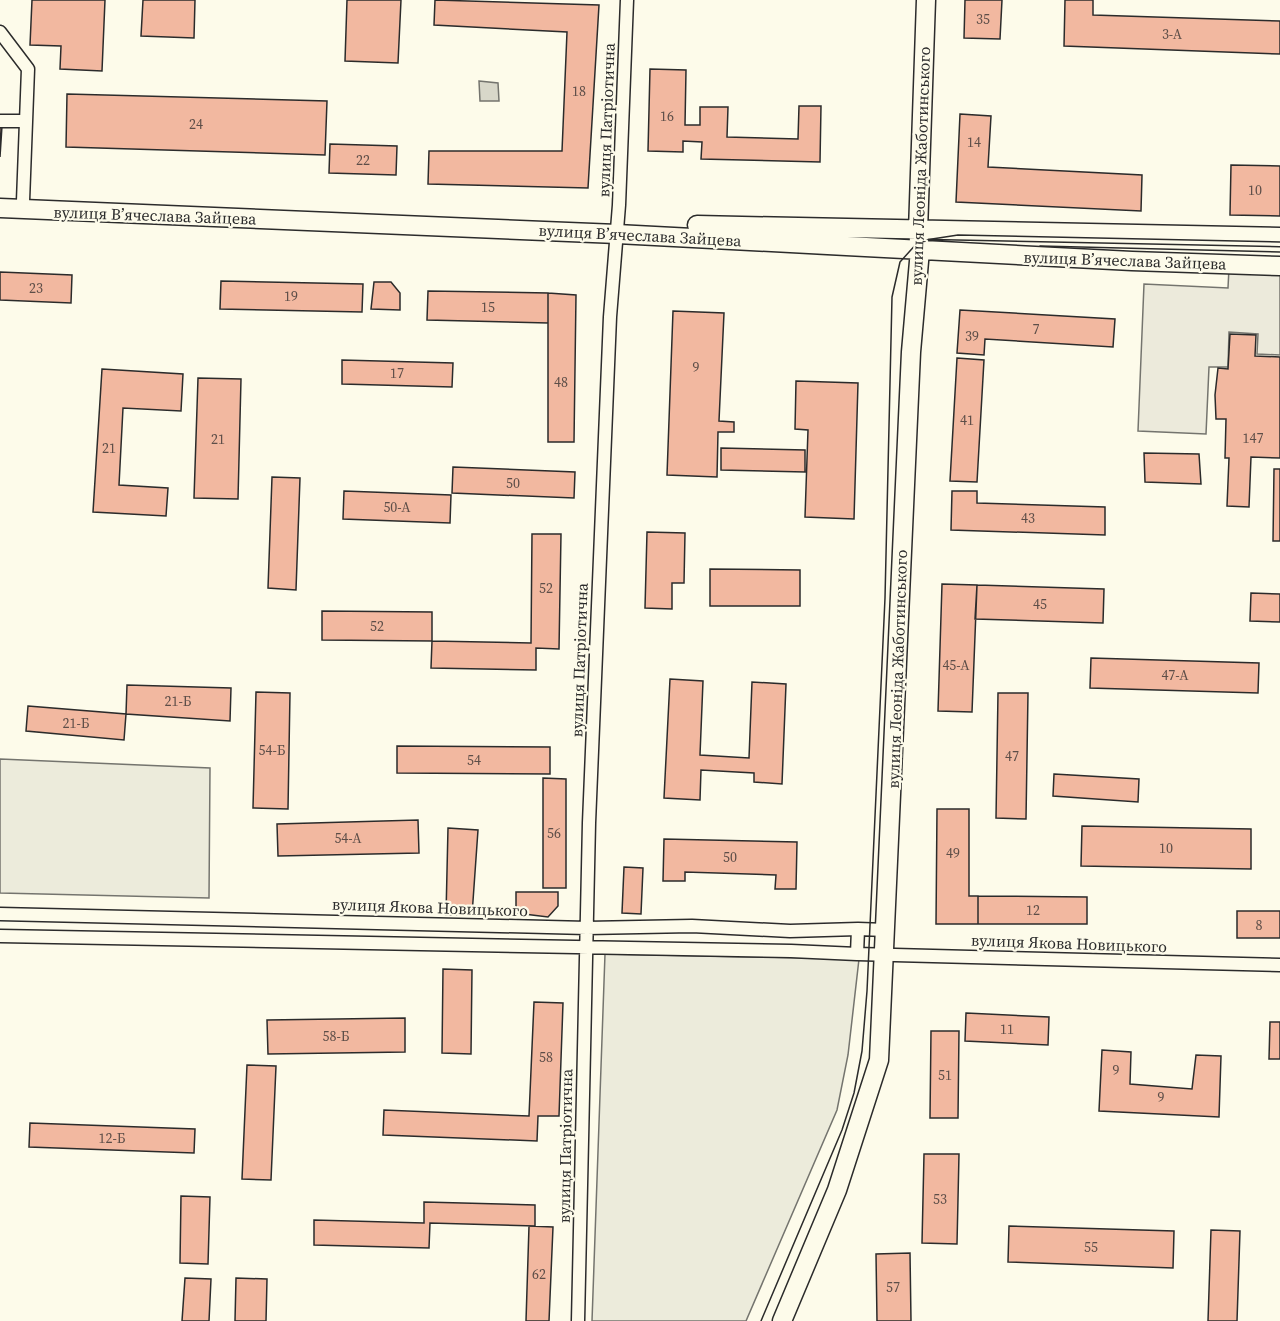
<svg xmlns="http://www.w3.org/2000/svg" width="1280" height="1321" viewBox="0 0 1280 1321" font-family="'Source Serif 4',serif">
  <rect width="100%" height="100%" fill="#fdfbea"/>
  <path fill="#ecebdb" stroke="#74746e" stroke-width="1.5" d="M0,759L210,768L209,898L0,893Z
    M605,954L859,959L848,1055L837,1110L746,1321H592Z"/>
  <path fill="#eceadb" stroke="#74746e" stroke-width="1.5" d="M1229,268L1280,270V355L1257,354L1258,334L1229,332L1228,367H1209L1206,434L1138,431L1144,284L1228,288Z"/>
  <path fill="#d8d7c9" stroke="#74746e" stroke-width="1.5" d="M479,81L498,83L499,101H480Z"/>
  <path fill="#f2b8a0" stroke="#2b2b2b" stroke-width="1.5" d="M32,0H105L102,71L60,69L61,46L30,45Z
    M143,0H195L194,38L141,36Z
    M347,0H401L398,63L345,61Z
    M435,0L599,5L588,188L428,184L429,151H562L567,32L434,25Z
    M965,0H1002L1000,39L964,38Z
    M1065,0H1093V15L1280,21V54L1064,46Z
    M650,69L686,70L685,125H700V107H728L727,137L798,139L799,106H821L820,162L701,159L702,142L683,141V152L648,151Z
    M67,94L327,101L325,155L66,147Z
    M960,114L991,116L988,167L1142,175L1141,211L956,202Z
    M0,126H2L0,157Z
    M330,144L397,146L396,175L329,173Z
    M1231,165L1280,166V216L1230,215Z
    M0,272L72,275L71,303L0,300Z
    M221,281L363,284L362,312L220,309Z
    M374,282H391L400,293V310L371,309Z
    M428,291L548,293V323L427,320Z
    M548,293L576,295L574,442H548Z
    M960,310L1115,319L1113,347L985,339L984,355L957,353Z
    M673,311L724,313L719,421L734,422V432H718L717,477L667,475Z
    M1230,334L1256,335L1255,356L1280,357V458L1251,457L1249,507L1227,506L1229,458H1225L1226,419H1216L1215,395L1218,368L1228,369Z
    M957,358L984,360L977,482L950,481Z
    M342,360L453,363L452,387L342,384Z
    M102,369L183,374L181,411L123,408L119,485L168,488L166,516L93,512Z
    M198,378L241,379L238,499L194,498Z
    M796,381L858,383L854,519L805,517L808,430L795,429Z
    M721,448L805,450V472L721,470Z
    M1144,453L1199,454L1201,484L1145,482Z
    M453,467L575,472L574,498L452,493Z
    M1274,469H1280V541H1273Z
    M272,477L300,478L296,590L268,588Z
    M344,491L451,495L450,523L343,519Z
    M952,491H977V503L1105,507V535L951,530Z
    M647,532L685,533L684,583H672V609L645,608Z
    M532,534H561L559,649L536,648V670L431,668L432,641L531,643Z
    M710,569L800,570V606H710Z
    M942,584L977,585L972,712L938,711Z
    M977,585L1104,589L1103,623L975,619Z
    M1251,593L1280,594V622L1250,621Z
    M322,611L432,612V641L322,640Z
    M1091,658L1259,663L1258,693L1090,688Z
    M670,679L703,681L700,755L749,758L752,682L786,684L782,784L754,782V773L701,770L700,800L664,798Z
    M127,685L231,688L230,721L126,714Z
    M256,692L290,693L288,809L253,808Z
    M998,693H1028L1026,819L996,818Z
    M28,706L126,714L124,740L26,731Z
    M397,746L550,747V774L397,773Z
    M1054,774L1139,779L1138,802L1053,796Z
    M543,778L566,779V888H543Z
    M937,809H969V896H978V924H936Z
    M418,820L419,853L278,856L277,824Z
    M1082,826L1251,829V869L1081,866Z
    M448,828L478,830L472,915H446Z
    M664,839L797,842L796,889H775L776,875L685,872V881H663Z
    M624,867L643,868L641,914L622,913Z
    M516,892H558V906L548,917L516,913Z
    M978,896L1087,897V924H978Z
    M1237,911H1280V938H1237Z
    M443,969L472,970L471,1054L442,1053Z
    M534,1002L563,1003L559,1116H538L537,1141L383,1135L384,1110L529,1116Z
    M966,1013L1049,1017L1048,1045L965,1041Z
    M405,1018V1052L268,1054L267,1020Z
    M1270,1022H1280V1059H1269Z
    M931,1031H959L958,1118H930Z
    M1102,1050L1131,1052L1130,1084L1192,1089L1196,1055L1221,1056L1219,1117L1099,1111Z
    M247,1065L276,1066L271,1180L242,1179Z
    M30,1123L195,1129L194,1153L29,1147Z
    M924,1154H959L957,1244L922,1243Z
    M181,1196L210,1197L208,1264L180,1263Z
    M424,1202L535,1205V1226L430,1223L429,1248L314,1245V1220L424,1223Z
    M529,1226L553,1227L549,1321H526Z
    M1009,1226L1174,1231L1173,1268L1008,1262Z
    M1211,1230L1240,1231L1237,1321H1208Z
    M910,1253L911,1321H877L876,1254Z
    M185,1278L211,1279L209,1321H182Z
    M236,1278L267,1279L266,1321H235Z"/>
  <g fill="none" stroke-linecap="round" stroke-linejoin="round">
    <defs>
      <path id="street" d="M0,32L28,69L23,201
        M0,121H26
        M0,914L587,928L692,926L790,931L858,929L857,954L791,951L0,936
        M858,929L886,930
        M857,954L1280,965
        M578,1321L589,823L610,317L619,205L627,0"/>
      <path id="secondary" d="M0,208L617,234L1132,261L1280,266
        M697,225L1280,237
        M782,1321L837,1190L879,1060L911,352L920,250L918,231L926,0"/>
    </defs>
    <use href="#street" stroke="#2b2b2b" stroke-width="15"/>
    <use href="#secondary" stroke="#2b2b2b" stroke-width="21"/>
    <use href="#street" stroke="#fdfbea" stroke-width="12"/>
    <use href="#secondary" stroke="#fdfbea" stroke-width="18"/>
    <path stroke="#2b2b2b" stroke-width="1.5" d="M1040,246L1280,252
      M761,1321L842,1130L854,1093L862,1051L867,991L885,598L892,297L900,262L919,241L958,235L1280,242"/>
  </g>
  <g text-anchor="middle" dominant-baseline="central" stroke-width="4.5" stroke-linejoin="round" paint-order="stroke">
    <g font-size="14" fill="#5d4e48">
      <text x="983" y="19">35</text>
      <text x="1172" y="34">3-А</text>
      <text x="579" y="91">18</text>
      <text x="667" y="116">16</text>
      <text x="196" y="124">24</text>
      <text x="974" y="142">14</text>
      <text x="363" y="160">22</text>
      <text x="1255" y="190">10</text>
      <text x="36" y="288">23</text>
      <text x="291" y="296">19</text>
      <text x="488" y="307">15</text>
      <text x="1036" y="329">7</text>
      <text x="972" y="336">39</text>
      <text x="696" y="367">9</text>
      <text x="397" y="373">17</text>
      <text x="561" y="382">48</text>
      <text x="967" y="420">41</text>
      <text x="1253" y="438">147</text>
      <text x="218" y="439">21</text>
      <text x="109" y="448">21</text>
      <text x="513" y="483">50</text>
      <text x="397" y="507">50-А</text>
      <text x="1028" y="518">43</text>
      <text x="546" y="588">52</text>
      <text x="1040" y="604">45</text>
      <text x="377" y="626">52</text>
      <text x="956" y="665">45-А</text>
      <text x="1175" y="675">47-А</text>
      <text x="178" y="701">21-Б</text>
      <text x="76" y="723">21-Б</text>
      <text x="272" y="750">54-Б</text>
      <text x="1012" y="756">47</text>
      <text x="474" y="760">54</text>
      <text x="554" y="833">56</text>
      <text x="348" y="838">54-А</text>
      <text x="1166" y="848">10</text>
      <text x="953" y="853">49</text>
      <text x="730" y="857">50</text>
      <text x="1033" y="910">12</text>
      <text x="1259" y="925">8</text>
      <text x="1007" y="1029">11</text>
      <text x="336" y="1036">58-Б</text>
      <text x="546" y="1057">58</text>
      <text x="1116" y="1070">9</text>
      <text x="945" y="1075">51</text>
      <text x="1161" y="1097">9</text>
      <text x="112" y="1138">12-Б</text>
      <text x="940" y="1199">53</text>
      <text x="1091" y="1247">55</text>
      <text x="539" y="1274">62</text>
      <text x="893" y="1287">57</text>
    </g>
    <g font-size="16" fill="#2b2b2b" stroke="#fdfbea">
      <text transform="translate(606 120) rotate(-88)">вулиця Патріотична</text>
      <text transform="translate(920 166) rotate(-88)">вулиця Леоніда Жаботинського</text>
      <text transform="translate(155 215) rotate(2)">вулиця Вʼячеслава Зайцева</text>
      <text transform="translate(640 235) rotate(3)">вулиця Вʼячеслава Зайцева</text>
      <text transform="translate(1125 260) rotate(2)">вулиця Вʼячеслава Зайцева</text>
      <text transform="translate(579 660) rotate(-88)">вулиця Патріотична</text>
      <text transform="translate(897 669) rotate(-88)">вулиця Леоніда Жаботинського</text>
      <text transform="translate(430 907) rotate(2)">вулиця Якова Новицького</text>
      <text transform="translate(1069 943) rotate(2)">вулиця Якова Новицького</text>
      <text transform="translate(565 1146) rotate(-89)">вулиця Патріотична</text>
    </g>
  </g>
</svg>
